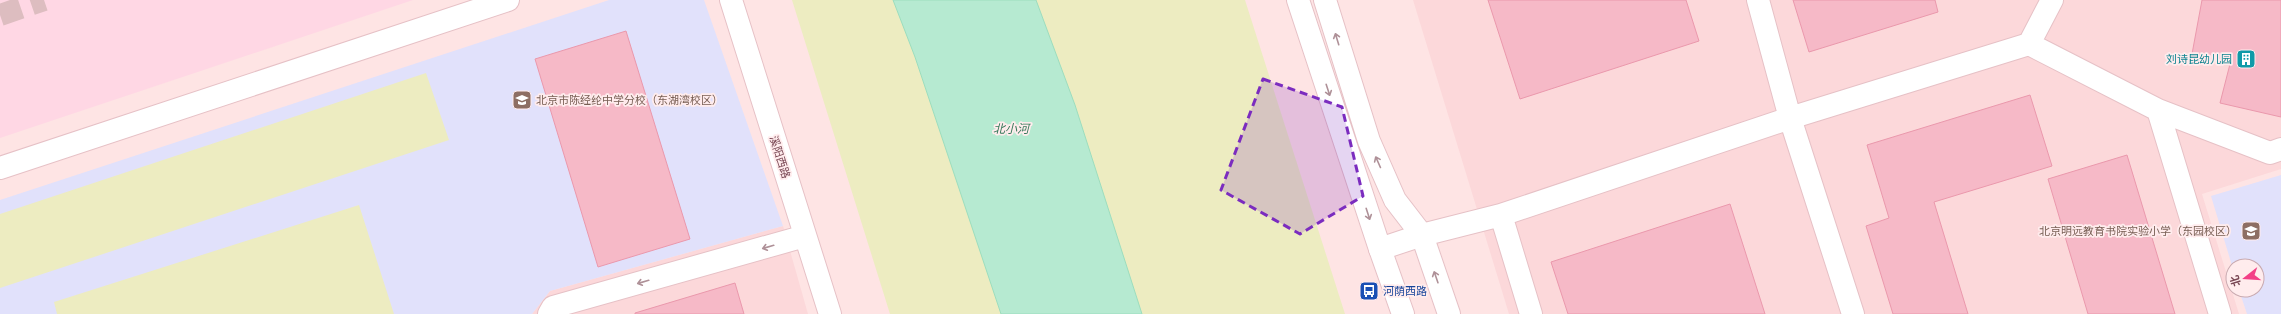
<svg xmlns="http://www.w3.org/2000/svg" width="2281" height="314" viewBox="0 0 2281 314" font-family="Mulish,'Noto Sans SC',sans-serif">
  <rect width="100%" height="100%" fill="#fee4e4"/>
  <path fill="#fcd8da" d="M1413,0H2281V169L2202,194L2239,314H1509Z
    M783,226L808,314H532L550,291Z"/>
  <path fill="#ffd7e4" d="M0,0H413L0,138Z"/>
  <path fill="#e1e1fb" d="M609,0H704L783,226L550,291L532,314H0V200Z
    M2281,175V314H2247L2239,290H2257V266H2233V269L2211,196Z"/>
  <path fill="#edecc1" d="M792,0H1245L1345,314H890Z
    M426,73L449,140L0,288V214Z
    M359,205L394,314H57L54,302Z"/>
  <path fill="#b6ead1" stroke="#9cddbe" d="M893,0H1036L1075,105L1142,314H1001L915,57Z"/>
  <path fill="#f6b9c7" stroke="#ea98ac" d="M1488,0H1686L1699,41L1520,99Z
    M1793,0H1935L1938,12L1809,52Z
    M2202,0H2281V117L2220,103L2230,64L2192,54Z
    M626,31L690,239L598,267L535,59Z
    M2030,95L2052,166L1934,202L1968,314H1893L1866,226L1889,218L1867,145Z
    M2127,155L2175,314H2088L2048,179Z
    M1730,204L1765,314H1568L1551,262Z
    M735,283L744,314H635V313Z"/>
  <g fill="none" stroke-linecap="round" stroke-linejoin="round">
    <path stroke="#ddbdc0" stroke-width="22" stroke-dasharray="22 11" stroke-linecap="butt" d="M0,15L44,0"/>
    <defs>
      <path id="minor" d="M731,0L830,314
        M1758,0L1790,118L1853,314
        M2029,44L2158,110L2270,153L2281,149
        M2158,110L2220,314
        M0,168L508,0
        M1501,215L1531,314
        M1380,249L1422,235L1501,215L1790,118L2029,44L2052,0
        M549,314L553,307L805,236"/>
      <path id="tertiary" d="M1298,0L1380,249L1403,314
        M1325,0L1369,141L1395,200L1422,235L1449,314"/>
    </defs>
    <use href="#minor" stroke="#e6c1c6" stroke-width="24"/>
    <use href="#tertiary" stroke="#e6c1c6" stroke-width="24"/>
    <use href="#minor" stroke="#fff" stroke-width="22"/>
    <use href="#tertiary" stroke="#fff" stroke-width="22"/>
  </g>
  <defs><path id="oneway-shaft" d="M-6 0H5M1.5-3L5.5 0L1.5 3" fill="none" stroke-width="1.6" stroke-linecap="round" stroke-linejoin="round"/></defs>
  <g stroke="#af9198">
    <use href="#oneway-shaft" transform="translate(1337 39) rotate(-107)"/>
    <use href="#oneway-shaft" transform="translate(1328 90) rotate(72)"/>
    <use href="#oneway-shaft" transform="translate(1378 162) rotate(-114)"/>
    <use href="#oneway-shaft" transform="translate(1368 214) rotate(72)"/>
    <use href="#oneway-shaft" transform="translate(768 247) rotate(164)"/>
    <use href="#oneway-shaft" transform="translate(1436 277) rotate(-109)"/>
    <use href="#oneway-shaft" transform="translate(643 282) rotate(164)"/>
  </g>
  <path fill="#7b2cbf" fill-opacity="0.2" stroke="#7b2cbf" stroke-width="3" stroke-dasharray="8 5" stroke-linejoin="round" d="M1263,79L1342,107L1363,196L1300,234L1221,190Z"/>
  <defs>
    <symbol id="building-square" viewBox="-11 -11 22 22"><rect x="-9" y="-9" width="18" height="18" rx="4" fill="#0f9aa8" stroke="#ffeced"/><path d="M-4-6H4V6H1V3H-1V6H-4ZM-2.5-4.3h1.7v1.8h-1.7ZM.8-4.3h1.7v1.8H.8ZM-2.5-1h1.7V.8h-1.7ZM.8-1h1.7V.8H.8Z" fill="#fff"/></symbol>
    <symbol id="school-square" viewBox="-11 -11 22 22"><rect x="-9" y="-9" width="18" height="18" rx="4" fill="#8d6e63" stroke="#ffeced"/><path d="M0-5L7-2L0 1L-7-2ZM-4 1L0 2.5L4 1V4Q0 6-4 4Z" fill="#fff"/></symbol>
    <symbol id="bus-square" viewBox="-11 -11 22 22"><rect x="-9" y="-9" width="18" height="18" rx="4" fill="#1a4fb4" stroke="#ffeced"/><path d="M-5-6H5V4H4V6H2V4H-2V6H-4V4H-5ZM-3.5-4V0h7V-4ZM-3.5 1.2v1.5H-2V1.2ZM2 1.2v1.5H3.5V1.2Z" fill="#fff"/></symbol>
  </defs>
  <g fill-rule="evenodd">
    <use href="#building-square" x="2235" y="48" width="22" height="22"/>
    <use href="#school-square" x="511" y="89" width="22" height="22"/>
    <use href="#school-square" x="2240" y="220" width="22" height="22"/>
    <use href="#bus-square" x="1358" y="280" width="22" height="22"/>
  </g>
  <g text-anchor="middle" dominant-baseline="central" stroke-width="3.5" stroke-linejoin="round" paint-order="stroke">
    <g font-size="11" fill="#0d838f" stroke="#ffeced" text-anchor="end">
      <text x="2232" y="59">刘诗昆幼儿园</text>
    </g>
    <g font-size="11" fill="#785e54" stroke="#ffeced" text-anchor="start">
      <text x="536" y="100">北京市陈经纶中学分校（东湖湾校区）</text>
      <text x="2237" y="231" text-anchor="end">北京明远教育书院实验小学（东园校区）</text>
    </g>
    <g font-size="11" fill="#794754" stroke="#ffeced">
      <text transform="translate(780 157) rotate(72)">溪阳西路</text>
    </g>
    <g font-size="11" fill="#164399" stroke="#ffeced" text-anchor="start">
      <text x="1383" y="291">河荫西路</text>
    </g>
    <g font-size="12" font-style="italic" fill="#36795a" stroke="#ffeced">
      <text x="1011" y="128">北小河</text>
    </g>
  </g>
  <g transform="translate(2245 278) rotate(253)"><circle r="19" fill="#ffeced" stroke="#c9aab0"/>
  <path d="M0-3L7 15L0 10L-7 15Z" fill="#f33f87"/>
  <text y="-6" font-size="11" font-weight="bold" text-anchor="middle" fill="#794754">北</text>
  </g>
</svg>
